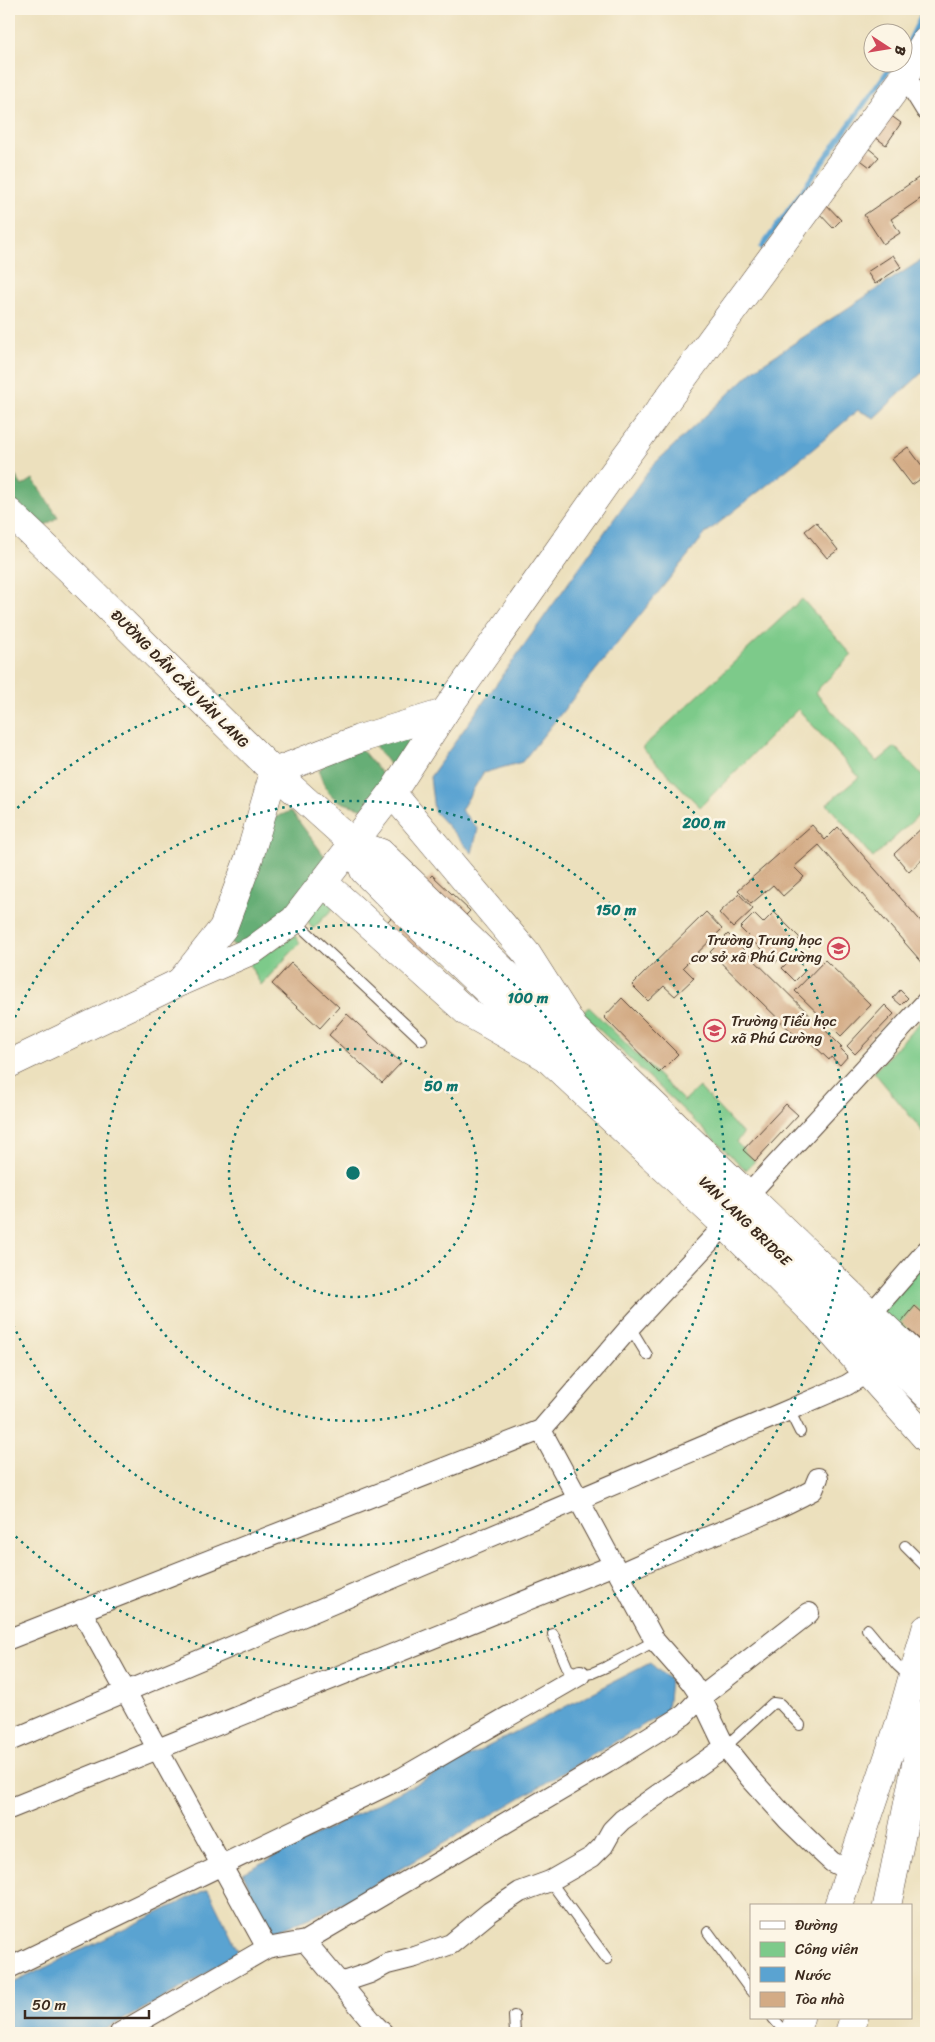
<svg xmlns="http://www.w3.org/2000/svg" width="935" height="2042" viewBox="0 0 935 2042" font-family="Sriracha,sans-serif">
  <rect width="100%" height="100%" fill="#fcf5e5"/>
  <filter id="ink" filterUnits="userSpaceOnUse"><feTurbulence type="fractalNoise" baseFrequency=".02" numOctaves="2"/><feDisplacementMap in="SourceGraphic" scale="10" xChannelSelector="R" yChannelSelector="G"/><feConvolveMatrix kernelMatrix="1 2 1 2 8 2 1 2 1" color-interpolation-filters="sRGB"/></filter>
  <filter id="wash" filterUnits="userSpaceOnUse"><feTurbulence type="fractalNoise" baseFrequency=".0096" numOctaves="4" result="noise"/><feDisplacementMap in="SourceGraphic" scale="20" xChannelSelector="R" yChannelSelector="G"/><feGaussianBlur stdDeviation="1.12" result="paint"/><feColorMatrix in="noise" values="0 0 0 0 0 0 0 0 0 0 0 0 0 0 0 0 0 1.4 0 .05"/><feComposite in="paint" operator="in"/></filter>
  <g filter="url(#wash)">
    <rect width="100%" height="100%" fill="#ece0bd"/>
    <path fill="#7dca8a" stroke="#5c7a54" d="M802,599L852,655L815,692L877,762L895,747L926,779V808L873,858L827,804L859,777L798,709L700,807L642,748Z
      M317,901H340L313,929L309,924L307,914Z
      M295,936L300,943L261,985L249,964Z
      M589,1007L684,1101L699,1087L743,1134L736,1142L755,1161L746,1170L582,1013Z
      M926,1016V1133L925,1134L874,1072Z
      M926,1259V1357L881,1312Z"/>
    <path fill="#66ae76" stroke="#506c4a" d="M9,466L22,486L33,479L58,517L41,528L9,497Z
      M419,734L396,773L373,743Z
      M361,749L388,781L368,810C339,802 329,802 319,772L326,758Z
      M291,811L326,858L277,924L239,949L230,942L265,832L274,818Z"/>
    <path fill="#5aa3d1" stroke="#4a6678" d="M926,257V369L874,418L858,410L813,449L706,533L522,762L483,773L461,810L478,829L472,853L434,811L430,777L651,467L756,368Z
      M650,1663L670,1680L667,1711L336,1907L269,1934L243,1873Z
      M208,1889L238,1951L198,1979L99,2033H9V1985Z"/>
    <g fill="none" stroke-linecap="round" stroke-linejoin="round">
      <path stroke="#5aa3d1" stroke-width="5" d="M902,51L909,41L925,9
        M762,247L894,62"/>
    </g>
    <g id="blocks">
      <path fill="#d3ab85" d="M890,115L901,123L886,145L875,137Z
        M867,147L879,157L870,167L858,158Z
        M921,176L926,184V195L891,219L900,233L883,244L864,215Z
        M824,202L841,220L833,228L816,210Z
        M893,255L901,267L875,284L867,272Z
        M908,447L926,471V475L912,485L892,459Z
        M816,522L838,550L827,558L805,531Z
        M926,824V856L909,872L894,854Z
        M812,825L825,840L838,827L926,927V967L819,845L794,867L804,877L783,896L773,885L751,904L741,893L738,890Z
        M432,875L470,911L424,959L386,923Z
        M739,894L753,909L733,928L719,913Z
        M706,912L722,929L683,967L694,978L675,996L664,986L648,1001L632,985Z
        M774,912L800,938L775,963L740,928L754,914L763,923Z
        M728,934L842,1047L840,1048L848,1056L840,1065L831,1057L829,1060L806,1038L802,1042L710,952Z
        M793,957L806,970L795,981L782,968Z
        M825,960L871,1005L841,1036L795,991Z
        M291,963L339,1007L320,1028L272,984Z
        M900,990L908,998L901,1005L893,998Z
        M622,998L678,1054L659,1073L604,1017Z
        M885,1005L894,1014L855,1054L847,1046Z
        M347,1014L401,1063L382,1083L329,1035Z
        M786,1104L798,1115L755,1161L743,1150Z
        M915,1306L926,1316L925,1344L901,1323Z"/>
    </g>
  </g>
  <g filter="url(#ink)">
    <use href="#blocks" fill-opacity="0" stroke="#564536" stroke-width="1"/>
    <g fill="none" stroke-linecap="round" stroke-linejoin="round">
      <defs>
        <path id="service" d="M295,921L422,1040
          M630,1327L647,1355
          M789,1410L800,1432
          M905,1546L926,1567
          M867,1629L897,1665L911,1678
          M553,1634L568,1669L580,1675L592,1673L606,1667L655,1641
          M725,1747L773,1703L780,1704L800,1725
          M550,1881L607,1959
          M708,1932L751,1991
          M514,2016L515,2033
          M773,2018L786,2033"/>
        <path id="minor" d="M905,76L926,110
          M748,1195L926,1002
          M871,1314L926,1251
          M619,1574C682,1544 751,1524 813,1490L818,1478
          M81,1610L267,1948
          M809,1613L701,1697L725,1747L750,1778L788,1820L817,1848L832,1862L850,1871
          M9,1639L541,1430L630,1327L725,1225
          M9,1741L789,1410L847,1385L868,1372
          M9,1809L614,1565
          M305,1941L375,2025L383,2033
          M9,1968L402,1778L580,1675
          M340,1983L370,1973L387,1964L415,1957L451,1944L490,1912L520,1892L550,1881L592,1857L603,1846L612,1830L622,1820L725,1747
          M120,2033L267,1948L305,1941L607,1763L684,1715L701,1697L691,1682L655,1641L541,1430"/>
        <path id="secondary" d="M392,793L527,954L574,1028L871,1314L926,1366
          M323,882L467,1012L546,1057L725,1225L818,1317L926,1438
          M9,1064L180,982L253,950L294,920L392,793L444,713L609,479L905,76L926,40
          M838,1906L900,1722L926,1629
          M887,1906L926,1715
          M795,2033L800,2018
          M849,2033L854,2018"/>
        <path id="primary" d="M9,512L70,570L274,772L353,843L381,853L513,980L548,1026
          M353,843L364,871L418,925L496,999L564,1048L926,1394
          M180,982L223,928L249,858L274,772L359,739L444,713"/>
      </defs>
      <use href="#service" stroke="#564536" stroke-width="12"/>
      <use href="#minor" stroke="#564536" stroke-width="22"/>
      <use href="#secondary" stroke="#564536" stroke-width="29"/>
      <use href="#primary" stroke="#564536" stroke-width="29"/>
      <use href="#service" stroke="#fff" stroke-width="10"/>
      <use href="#minor" stroke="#fff" stroke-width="20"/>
      <use href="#secondary" stroke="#fff" stroke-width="28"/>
      <use href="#primary" stroke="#fff" stroke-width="28"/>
    </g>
  </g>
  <g fill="none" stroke="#0f766e" stroke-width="2.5" stroke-dasharray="2.5 5">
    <circle cx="353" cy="1173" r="124"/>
    <circle cx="353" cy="1173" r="248"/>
    <path d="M9 1031A372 372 0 1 1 9 1315"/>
    <path d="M12 813A496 496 0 1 1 12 1533"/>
  </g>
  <defs>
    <symbol id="school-ring" viewBox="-11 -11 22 22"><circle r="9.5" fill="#fcf5e5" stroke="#d1495b" stroke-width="1.5"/><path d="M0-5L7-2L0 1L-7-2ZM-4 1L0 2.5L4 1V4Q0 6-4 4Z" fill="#d1495b"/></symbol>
  </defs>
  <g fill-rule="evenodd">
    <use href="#school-ring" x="826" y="936" width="25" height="25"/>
    <use href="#school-ring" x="702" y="1018" width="25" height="25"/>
  </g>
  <g text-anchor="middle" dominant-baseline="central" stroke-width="5" stroke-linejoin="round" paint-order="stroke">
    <g font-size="15" fill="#3b2a1e" stroke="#fcf5e5">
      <text transform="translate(180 679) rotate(45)">ĐƯỜNG DẪN CẦU VĂN LANG</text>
      <text transform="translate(745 1221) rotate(44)">VAN LANG BRIDGE</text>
    </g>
    <g font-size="15" fill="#3b2a1e" stroke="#fcf5e5" text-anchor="end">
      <text x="822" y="940">Trường Trung học<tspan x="822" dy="17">cơ sở xã Phú Cường</tspan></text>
      <text x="731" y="1021" text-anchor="start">Trường Tiểu học<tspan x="731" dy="17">xã Phú Cường</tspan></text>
    </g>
  </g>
  <circle cx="353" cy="1173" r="8" fill="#0f766e" stroke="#fcf5e5" stroke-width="2.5"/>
  <g font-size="15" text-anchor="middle" font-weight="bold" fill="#0f766e" stroke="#fcf5e5" stroke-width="5" stroke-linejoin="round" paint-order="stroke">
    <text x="704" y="828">200 m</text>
    <text x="616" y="915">150 m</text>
    <text x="528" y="1003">100 m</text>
    <text x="441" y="1091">50 m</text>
  </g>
  <rect width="935" height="2042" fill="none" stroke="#fcf5e5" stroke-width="30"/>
  <rect x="750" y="1904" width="162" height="115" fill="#fcf5e5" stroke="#afa495"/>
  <rect x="760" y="1921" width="25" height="8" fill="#ffffff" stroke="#afa495"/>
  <text x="795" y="1930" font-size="15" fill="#3b2a1e">Đường</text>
  <rect x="760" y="1942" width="25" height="15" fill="#7dca8a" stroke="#afa495"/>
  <text x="795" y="1954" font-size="15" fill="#3b2a1e">Công viên</text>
  <rect x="760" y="1967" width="25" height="15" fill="#5aa3d1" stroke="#afa495"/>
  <text x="795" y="1980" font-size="15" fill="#3b2a1e">Nước</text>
  <rect x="760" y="1992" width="25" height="15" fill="#d3ab85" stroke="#afa495"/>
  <text x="795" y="2004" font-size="15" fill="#3b2a1e">Tòa nhà</text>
  <g transform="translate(888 48) rotate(102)"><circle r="24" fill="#fcf5e5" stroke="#afa495"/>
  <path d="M0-4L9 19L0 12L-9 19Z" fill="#d1495b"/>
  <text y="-8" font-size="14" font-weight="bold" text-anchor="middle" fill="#3b2a1e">B</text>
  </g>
  <path d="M25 2010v8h124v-8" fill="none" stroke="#3b2a1e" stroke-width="2.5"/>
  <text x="32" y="2010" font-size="15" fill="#3b2a1e" stroke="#fcf5e5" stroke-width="4" paint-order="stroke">50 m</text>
</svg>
